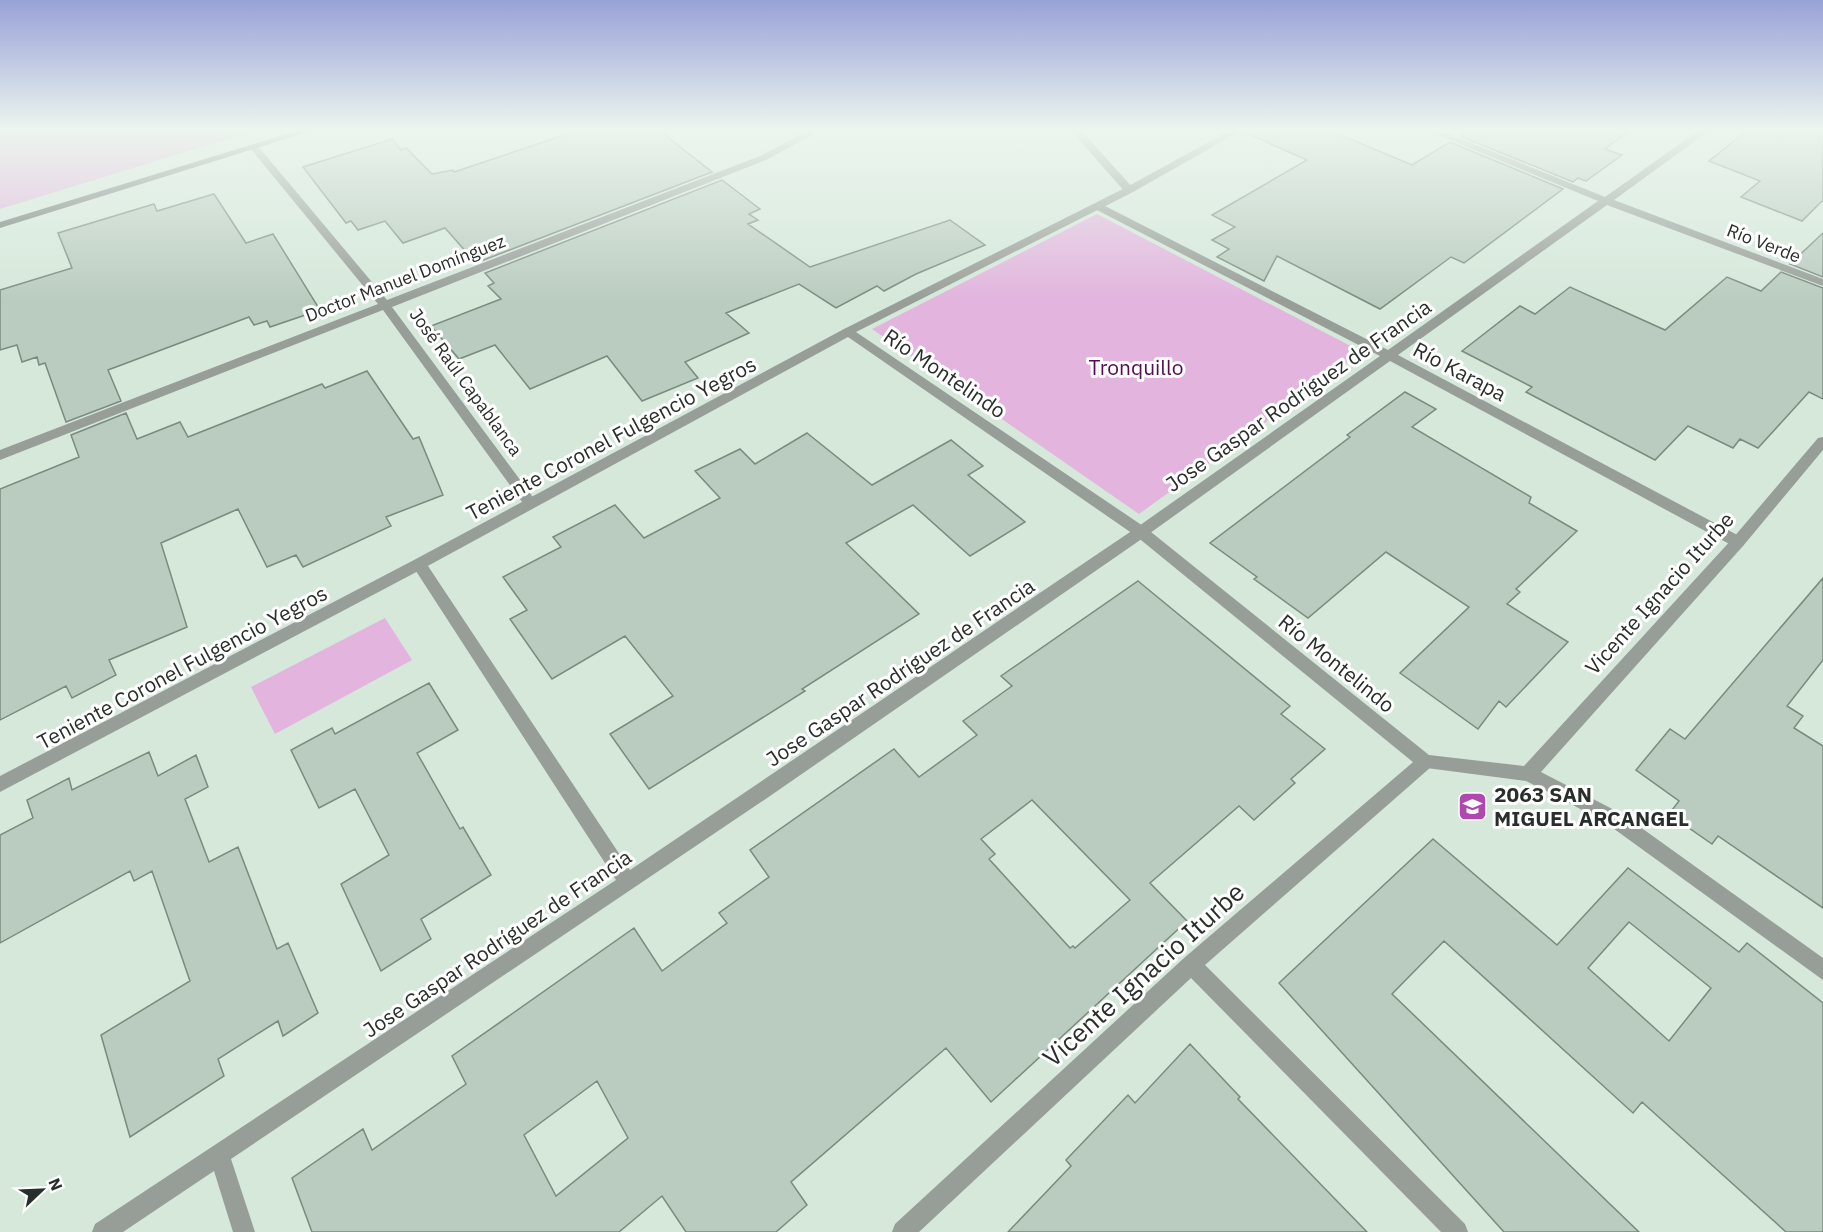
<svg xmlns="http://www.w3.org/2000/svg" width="1823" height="1232" viewBox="0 0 1823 1232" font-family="'IBM Plex Sans',sans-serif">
  <rect width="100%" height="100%" fill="#d5e8da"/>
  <path fill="#e2b4de" d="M0,128H263L0,209Z
    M1097,214L1362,352L1139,514L872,329Z
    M385,618L412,660L275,734L251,687Z"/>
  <path fill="#baccbf" stroke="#7a8b7e" stroke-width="1.5" fill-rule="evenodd" d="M585,128H656L712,172L476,263L445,228L403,243L385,221L358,230L351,221L346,223L303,167L392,139L401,150L406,148L432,174L453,170L454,172Z
    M1248,128H1324L1412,165L1450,142L1563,189L1464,263L1451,257L1380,309L1277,256L1264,281L1217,257L1229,249L1212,240L1235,227L1212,215L1307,160L1244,132Z
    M1473,128H1633L1605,149L1622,155L1586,181L1578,178L1573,182L1460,136Z
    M1750,128H1823V200L1802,221L1741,197L1760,181L1709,161Z
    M722,180L760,209L749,214L758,220L748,224L810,267L950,220L985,245L916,274L884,291L877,286L836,308L799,284L726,313L749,333L685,362L698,378L642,401L607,356L530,389L495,345L459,359L431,326L501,299L488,286L494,283L485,273Z
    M214,194L246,243L273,234L320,310L270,327L267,321L254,325L249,317L108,370L121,401L66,422L45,363L39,365L37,357L22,362L17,345L0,350V290L72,268L58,233L154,204L157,211Z
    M1823,233V277L1790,264Z
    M1781,272L1823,288V399L1809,392L1758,448L1740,439L1733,448L1688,426L1655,460L1526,392L1532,387L1462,351L1520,306L1535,314L1570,287L1665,330L1727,277L1761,291Z
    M367,371L413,439L419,437L443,495L386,517L391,526L303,567L296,555L267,567L238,509L161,543L187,627L109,660L116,675L72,698L66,686L0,720V489L79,457L71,435L126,413L137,439L180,422L188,437L322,384L325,388Z
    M1405,392L1436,409L1412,427L1531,497L1529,503L1577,531L1516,589L1520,592L1507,604L1568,642L1506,707L1499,701L1478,729L1400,673L1469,607L1386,552L1308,618L1254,579L1257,577L1210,543L1350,437L1347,435Z
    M807,433L872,485L951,440L983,466L968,475L1025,522L970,556L913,505L846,543L919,614L802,689L805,691L649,789L610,734L673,696L625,636L552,679L510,619L527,610L503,577L561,547L553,537L615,505L644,538L720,498L695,471L740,449L755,464Z
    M1823,578V660L1787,706L1803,716L1794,728L1823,746V908L1718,836L1712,844L1669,814L1679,801L1636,770L1670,729L1685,739Z
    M1138,581L1290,706L1281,714L1325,749L1291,779L1295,783L1254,820L1239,806L1150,883L1187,921L991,1102L946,1048L791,1182L807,1205L776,1232H686L662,1196L619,1232H312L292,1178L363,1129L372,1150L466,1084L452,1056L634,928L662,971L727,923L719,913L769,877L750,850L894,749L919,777L977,735L963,721L1012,686L1001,676ZM1032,800L1130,900L1075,948L1073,946L1070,948L989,859L995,854L981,839ZM597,1081L628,1138L556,1196L524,1135Z
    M429,683L458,730L417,753L460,829L463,827L491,875L421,919L431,939L381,971L341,884L389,855L355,789L319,808L291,750L332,728L335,734Z
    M149,752L158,776L196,755L208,787L185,799L209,862L238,847L277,949L288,943L318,1013L283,1036L278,1021L218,1059L224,1076L130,1137L101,1035L190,981L152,871L134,881L130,871L0,943V835L33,818L27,800L69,778L72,790Z
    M1433,839L1557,945L1628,868L1739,952L1747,943L1823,1003V1232H1786L1642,1102L1633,1113L1444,941L1392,994L1639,1232H1504L1279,983ZM1629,922L1711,988L1669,1041L1588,968Z
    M1190,1044L1240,1097L1238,1099L1367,1232H1008L1071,1166L1066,1160L1128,1095L1135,1103Z"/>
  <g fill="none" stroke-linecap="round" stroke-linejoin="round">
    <path fill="#979e98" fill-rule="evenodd" d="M813,128H825L766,160L392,307L535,500L537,503L535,506H525L383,310L0,460V450L378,304L251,149V145H257L387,300L760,156Z
      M1069,128H1079L1133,188V192H1125Z
      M1421,128H1434L1605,197L1702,128H1713L1614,200L1823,279V286L1607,205L1398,355L1743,538L1745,542L1743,546H1733L1390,361L1146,536L770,796L231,1159L255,1232H233L214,1171L123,1232H92L95,1224L616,880L414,568L412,564L414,560H424L630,870L1136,528L1380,356L1093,208V204H1101L1388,350L1598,201Z
      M1425,755L1431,757L1433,762L1431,767L1205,965L1465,1224L1468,1232H1441L1191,978L919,1232H892L895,1224L1184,958L1419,757Z"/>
    <path fill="#979e98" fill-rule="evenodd" d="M1234,128H1246L1133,192L856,332L1146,528L1429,755L1524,766L1733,538L1818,438L1823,437V450L1743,546L1541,772L1622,814L1823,958V980L1610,826L1566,801L1526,781L1419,767L1136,536L848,337L424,568L0,792V776L414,560L844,329L1125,188Z"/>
    <path fill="#727d75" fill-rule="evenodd" d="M306,128H321L0,228V222Z"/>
  </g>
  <linearGradient id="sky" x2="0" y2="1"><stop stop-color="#99a2d7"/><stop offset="0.43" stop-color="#ecf5ee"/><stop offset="1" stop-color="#ecf5ee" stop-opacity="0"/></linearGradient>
  <rect width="1823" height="301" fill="url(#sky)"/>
  <defs>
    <symbol id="school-square" viewBox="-11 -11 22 22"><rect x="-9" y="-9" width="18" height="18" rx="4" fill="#b049ad" stroke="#fff"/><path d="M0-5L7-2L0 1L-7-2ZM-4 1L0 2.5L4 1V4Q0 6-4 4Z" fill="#fff"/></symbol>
  </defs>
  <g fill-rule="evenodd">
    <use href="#school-square" x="1456" y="790" width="33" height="33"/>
  </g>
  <g text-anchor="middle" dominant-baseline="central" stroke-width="6" stroke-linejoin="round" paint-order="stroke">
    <g font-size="18" fill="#282f2a" stroke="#fff">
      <text transform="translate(1764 243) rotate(21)">Río Verde</text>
      <text transform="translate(405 278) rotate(-21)">Doctor Manuel Domínguez</text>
      <text transform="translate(466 382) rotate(54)">José Raúl Capablanca</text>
    </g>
    <g font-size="21" fill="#550c53" stroke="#fff">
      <text x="1136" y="367">Tronquillo</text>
    </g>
    <g font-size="21" fill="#282f2a" stroke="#fff">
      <text transform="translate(1460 371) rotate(28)">Río Karapa</text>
      <text transform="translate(945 373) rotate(34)">Río Montelindo</text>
      <text transform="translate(1298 395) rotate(-35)">Jose Gaspar Rodríguez de Francia</text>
      <text transform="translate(611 438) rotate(-28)">Teniente Coronel Fulgencio Yegros</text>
      <text transform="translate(1659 593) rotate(-48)">Vicente Ignacio Iturbe</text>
      <text transform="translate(1337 663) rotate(39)">Río Montelindo</text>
      <text transform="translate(182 667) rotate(-28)">Teniente Coronel Fulgencio Yegros</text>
      <text transform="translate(900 672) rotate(-34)">Jose Gaspar Rodríguez de Francia</text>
      <text transform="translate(497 943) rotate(-34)">Jose Gaspar Rodríguez de Francia</text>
    </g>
    <g font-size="21" font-weight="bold" fill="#282f2a" stroke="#fff" text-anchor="start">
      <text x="1494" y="794">2063 SAN<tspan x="1494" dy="24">MIGUEL ARCANGEL</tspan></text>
    </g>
    <g font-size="26" fill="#282f2a" stroke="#fff">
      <text transform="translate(1143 974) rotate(-42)">Vicente Ignacio Iturbe</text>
    </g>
  </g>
  <g transform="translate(42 1190) rotate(67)" stroke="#ffffff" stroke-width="4.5" paint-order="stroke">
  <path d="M0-4.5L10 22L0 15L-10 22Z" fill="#282f2a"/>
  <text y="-9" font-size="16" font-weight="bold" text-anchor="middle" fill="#282f2a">N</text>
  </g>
</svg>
